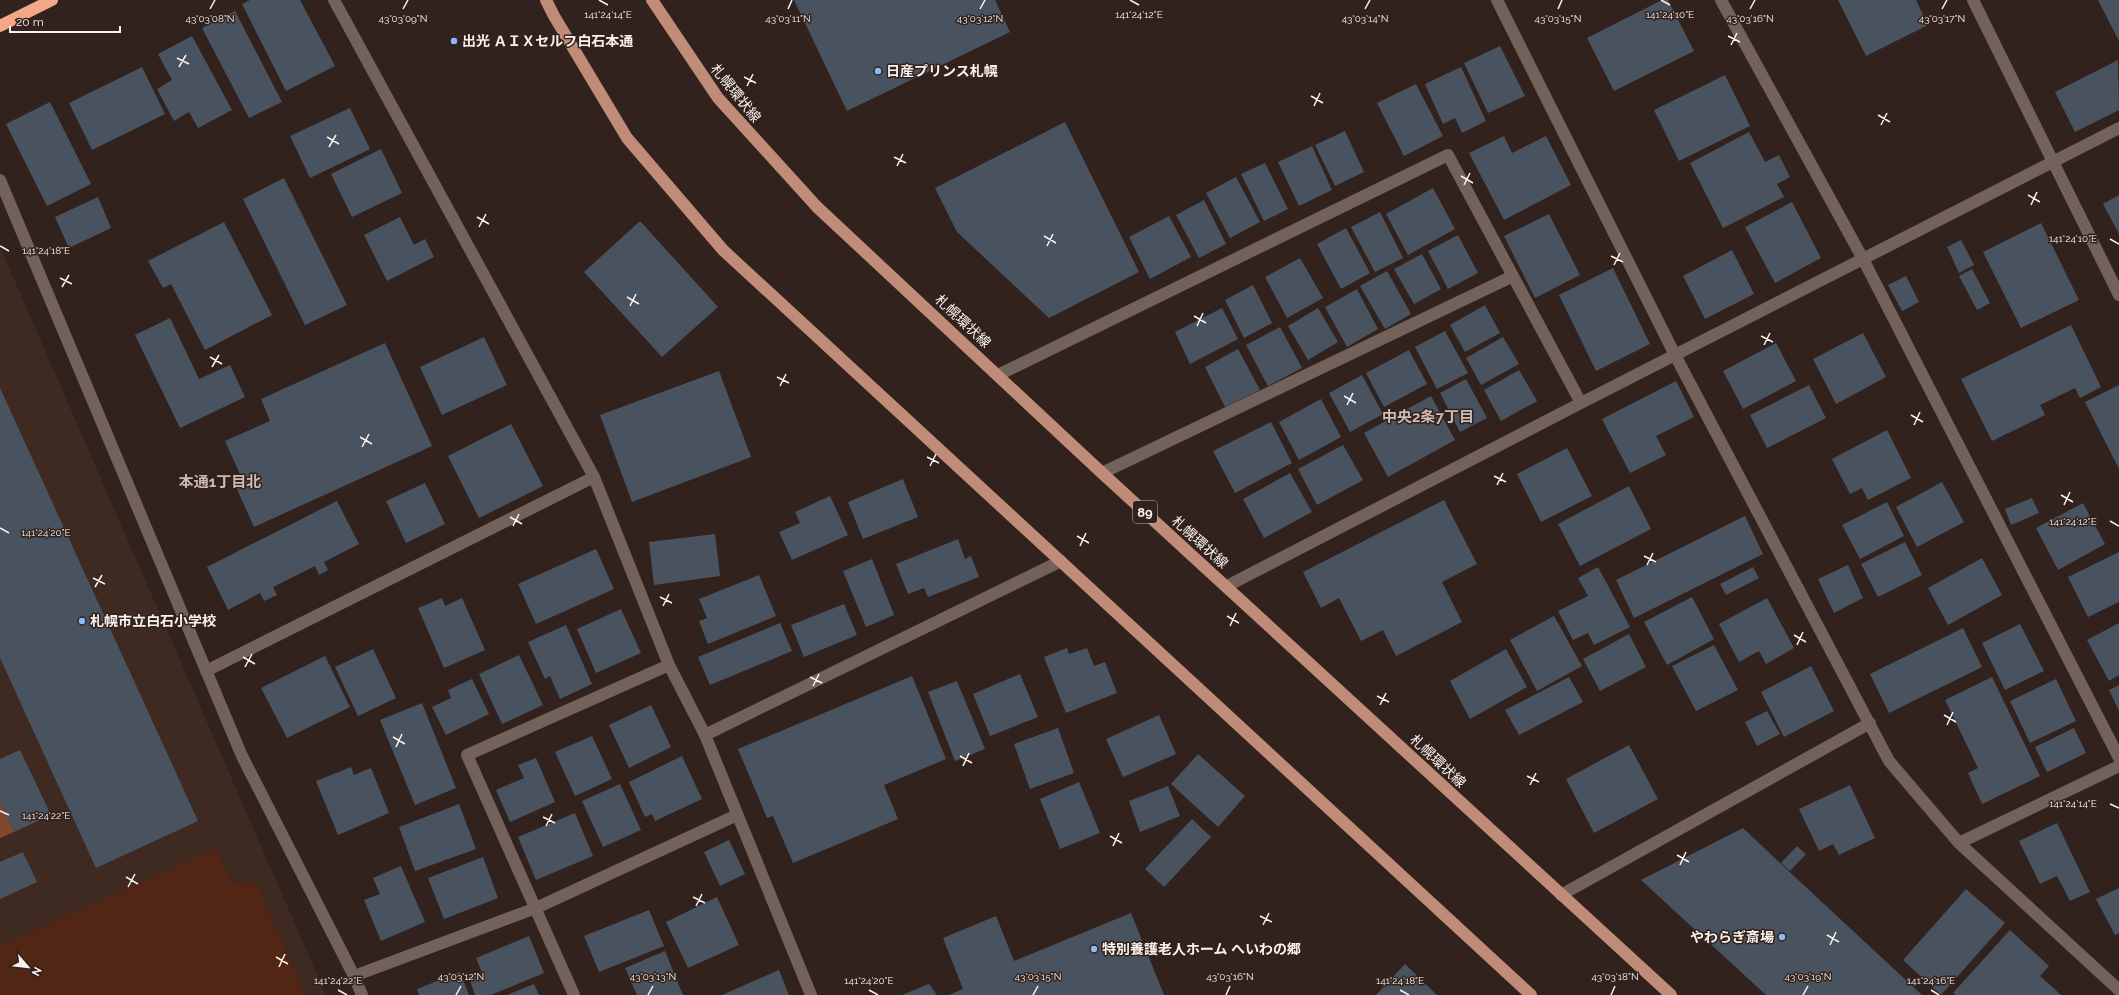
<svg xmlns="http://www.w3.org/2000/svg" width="2119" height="995" viewBox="0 0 2119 995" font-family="Raleway,'Noto Sans JP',sans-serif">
  <rect width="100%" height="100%" fill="#31221d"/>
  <path fill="#3f2a22" d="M0,247L326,995H0Z"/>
  <path fill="#512614" d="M216,848L231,884L255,881L305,995H0V946Z"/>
  <path fill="#83472e" d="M0,802L14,832L0,838Z"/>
  <path fill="#495360" d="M250,0H300L335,66L286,91L242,4Z
    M794,0H995L1010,32L847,111Z
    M1662,0H1668L1694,51L1614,91L1587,38Z
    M1838,0H1916L1928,25L1866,56Z
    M2098,0H2119V41Z
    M235,11L282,102L249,118L202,28Z
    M192,36L232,110L198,128L189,112L174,121L157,89L172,80L158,54Z
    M1500,46L1525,96L1488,113L1464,63Z
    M2118,60L2119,110L2075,132L2055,92Z
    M142,67L165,114L92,150L69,103Z
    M1461,67L1486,121L1462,133L1455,118L1443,124L1425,84Z
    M1725,75L1750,126L1679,161L1654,110Z
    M1416,84L1443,136L1404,156L1377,103Z
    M50,102L91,184L47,206L6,124Z
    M350,108L370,149L310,178L290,136Z
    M1065,122L1139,272L1049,318L957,232L935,188Z
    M1345,131L1364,172L1335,186L1315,145Z
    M1749,132L1765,162L1779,155L1790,177L1777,184L1784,197L1723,228L1690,163Z
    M1504,136L1512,153L1546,136L1571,185L1504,220L1469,153Z
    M1312,146L1332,190L1299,206L1278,162Z
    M381,149L402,193L352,217L331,174Z
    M1265,163L1288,209L1264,221L1241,174Z
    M1236,177L1260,222L1230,238L1206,193Z
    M284,178L347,305L305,325L243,199Z
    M1433,188L1455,229L1408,255L1386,214Z
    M2119,195V234L2103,204Z
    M98,197L111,228L69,248L55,217Z
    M1204,200L1226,244L1199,258L1176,215Z
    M1792,202L1821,258L1775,283L1745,227Z
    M1380,212L1403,258L1375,272L1351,227Z
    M1549,214L1580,275L1535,298L1504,236Z
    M1169,216L1191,257L1150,279L1129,237Z
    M400,217L414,245L425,239L434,257L387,281L364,235Z
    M640,221L718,307L662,357L584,272Z
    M224,222L272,315L205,350L171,284L163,288L148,261Z
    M2041,223L2079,300L2021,328L1983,252Z
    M1346,228L1370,273L1341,289L1317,244Z
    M1458,235L1478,273L1448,289L1428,251Z
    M1961,240L1974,265L1959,273L1947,247Z
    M1732,250L1754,294L1705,319L1683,276Z
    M1422,254L1441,289L1414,304L1394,269Z
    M1300,258L1323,298L1287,318L1265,277Z
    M1613,268L1650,344L1596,371L1559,295Z
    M1972,269L1990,303L1977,310L1959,276Z
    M1387,271L1411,314L1385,329L1360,286Z
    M1906,276L1919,302L1902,311L1888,285Z
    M1253,285L1272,323L1244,338L1225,300Z
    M1357,289L1378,329L1347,347L1325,307Z
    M1485,305L1500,333L1465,352L1450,325Z
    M1222,308L1238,339L1190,364L1175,332Z
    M1318,308L1338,342L1308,360L1288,326Z
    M170,318L199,379L230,365L245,397L180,428L135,335Z
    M2071,325L2101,387L2080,398L2075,388L2040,405L2045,415L1992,441L1961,379Z
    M1280,327L1302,368L1268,386L1246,345Z
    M1445,331L1468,373L1437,389L1415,347Z
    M1863,333L1886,377L1836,404L1813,359Z
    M484,337L507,385L442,415L420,367Z
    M1503,337L1519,364L1481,385L1466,358Z
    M385,343L432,446L254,527L236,487L244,483L225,441L270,421L261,399Z
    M1776,343L1796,381L1743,409L1723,371Z
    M1238,349L1260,390L1225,407L1205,367Z
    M1409,350L1427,384L1384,407L1366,373Z
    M1519,370L1537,401L1501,421L1484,390Z
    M719,371L751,457L632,502L600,415Z
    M1362,375L1383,414L1350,432L1329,393Z
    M1466,379L1487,418L1460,432L1440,393Z
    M1676,381L1694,417L1656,436L1666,455L1630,473L1602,419Z
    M1809,385L1826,418L1767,448L1750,415Z
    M2119,385V469L2085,402Z
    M0,388L198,821L96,868L0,658Z
    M1431,396L1455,440L1388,477L1364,433Z
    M1321,399L1341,437L1299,460L1279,422Z
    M1271,422L1292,463L1235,493L1213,451Z
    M511,424L543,486L479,518L448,456Z
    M1887,430L1911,478L1868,500L1862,488L1850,494L1832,459Z
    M1343,445L1363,480L1317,505L1298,469Z
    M1567,448L1592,496L1541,522L1517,474Z
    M1290,473L1312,512L1264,538L1243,499Z
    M903,479L918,517L863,539L848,502Z
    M1942,482L1964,522L1917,547L1896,507Z
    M425,483L445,524L406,543L386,501Z
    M1629,486L1651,529L1580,566L1558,524Z
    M830,496L848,535L792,560L779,532L800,523L795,512Z
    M2032,498L2039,513L2011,525L2005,509Z
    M1444,500L1477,564L1442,582L1462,622L1396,656L1383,630L1361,641L1339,598L1321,608L1303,572Z
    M337,501L359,544L324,562L328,570L319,575L315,566L273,587L277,595L264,601L260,593L228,610L207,567Z
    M1887,502L1904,536L1860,559L1842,525Z
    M2083,503L2105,544L2058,570L2036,528Z
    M1745,516L1763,554L1634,618L1616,580Z
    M715,534L720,576L654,585L649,542Z
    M958,539L965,559L971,556L979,577L928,597L924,588L908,594L896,564Z
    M1905,542L1922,575L1878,597L1861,564Z
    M596,549L614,589L536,624L518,584Z
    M2119,552V602L2088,617L2068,577Z
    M1982,558L2002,595L1948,625L1928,588Z
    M872,559L894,615L866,627L843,571Z
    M1848,565L1863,598L1834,613L1818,579Z
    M1598,567L1630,627L1594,645L1588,633L1573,640L1558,611L1588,596L1578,578Z
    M1753,567L1759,578L1726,595L1720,584Z
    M759,575L776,616L708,644L699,621L707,618L699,599Z
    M1692,597L1714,639L1667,665L1644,622Z
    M442,598L445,606L462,598L485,650L444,668L418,608Z
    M1767,598L1794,648L1766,664L1759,651L1739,662L1719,624Z
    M844,604L857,635L804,657L791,625Z
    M621,609L641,653L596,673L577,629Z
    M1554,616L1582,666L1537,691L1510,640Z
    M780,623L792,651L710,685L698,657Z
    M2119,623V675L2109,681L2087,640Z
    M2020,624L2044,671L2005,690L1982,643Z
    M566,625L592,684L560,699L550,676L545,679L528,642Z
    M1963,628L1982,667L1889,713L1870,674Z
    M1629,634L1646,667L1600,691L1583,659Z
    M1714,645L1738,690L1696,711L1672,666Z
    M1067,648L1069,654L1087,648L1094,666L1105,662L1117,693L1066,713L1044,657Z
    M373,649L396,698L358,716L335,667Z
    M1506,649L1527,687L1470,719L1450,681Z
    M519,655L543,705L502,724L479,674Z
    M325,656L350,707L287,738L261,688Z
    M1811,666L1834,711L1784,737L1761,692Z
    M1020,674L1038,717L990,736L973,694Z
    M912,676L946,759L884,785L898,819L793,863L773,816L767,818L738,749Z
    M1569,677L1583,702L1519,735L1505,710Z
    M1992,677L2040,776L1982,804L1968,773L1978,768L1945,700Z
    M472,679L489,714L446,735L432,707L451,698L448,690Z
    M2056,679L2076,721L2030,743L2010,701Z
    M957,681L985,749L955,761L928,692Z
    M2119,685V711L2109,690Z
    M422,703L456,788L415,805L380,720Z
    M651,705L671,747L629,768L609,725Z
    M1767,711L1780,734L1757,746L1745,722Z
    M1159,715L1176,754L1123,777L1106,739Z
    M1058,728L1074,773L1030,789L1014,744Z
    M2074,728L2086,753L2047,772L2035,747Z
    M592,736L612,779L575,796L555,752Z
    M1629,745L1658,799L1594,833L1566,779Z
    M20,750L51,815L14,832L0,802V759Z
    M1198,754L1245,796L1218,827L1171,784Z
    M682,756L702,799L655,821L652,814L645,817L629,782Z
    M536,758L555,802L510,822L496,790L524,778L518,765Z
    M351,767L354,775L371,768L389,813L338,835L316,781Z
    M1079,782L1100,833L1060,849L1040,799Z
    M620,784L641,830L603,847L582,801Z
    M1850,785L1875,838L1839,855L1833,844L1819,851L1799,809Z
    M1168,786L1180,816L1140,832L1129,801Z
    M459,804L476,849L415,871L399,827Z
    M575,813L593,856L536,880L518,837Z
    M1192,819L1211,837L1164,887L1145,869Z
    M2057,823L2090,892L2070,901L2057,876L2040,884L2019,841Z
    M1743,828L1781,864L1922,995H1766L1641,880Z
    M729,840L745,874L720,886L704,852Z
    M1797,846L1806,854L1790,871L1781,863Z
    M23,852L37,882L0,899V862Z
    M483,857L498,898L444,919L428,878Z
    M401,866L425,922L381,941L364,900L380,894L373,878Z
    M2119,888V933L2115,935L2096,899Z
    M1966,889L2005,923L1941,995L1903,960Z
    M717,897L739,945L688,968L666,922Z
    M649,910L664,946L599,972L584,936Z
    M1131,913L1164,995H949L963,989L943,938L996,916L1014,961Z
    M2010,930L2049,966L2040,976L2061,995H1956L1953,993Z
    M529,936L544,973L491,995H475L469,978L482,973L476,958Z
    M665,951L683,995H637L625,968Z
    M1405,964L1437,995H1376Z
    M779,970L789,995H722Z
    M460,972L469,995H419L417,989Z
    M534,984L539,995H507Z
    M929,984L937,995H902Z"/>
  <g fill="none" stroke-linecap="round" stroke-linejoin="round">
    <path stroke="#73625b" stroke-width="12" d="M334,0L594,477L669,665L705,735L811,995
      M1497,0L1675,355L1889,761L1959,843L2119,990
      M1721,0L1863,259L2119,758
      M1973,0L2119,295
      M0,180L242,756L354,976L362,995
      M998,375L1448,155L1581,403
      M1102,473L1513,276
      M1227,586L1581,403L2119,128
      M206,671L594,477
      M705,735L1061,561
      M1959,843L2119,766
      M1561,895L1870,723
      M354,976L536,908L737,815
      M574,995L467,755L669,665"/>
    <path stroke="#c18c77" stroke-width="12" d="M546,0L554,16L627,138L723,250L1531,995
      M652,0L718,98L817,207L1102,473L1671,995"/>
    <path stroke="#f5a889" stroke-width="12" d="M0,26L52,0"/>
  </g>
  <path fill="none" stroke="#fcf2ed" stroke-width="1.5" d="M599,0L608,5M1130,0L1139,5M1661,0L1670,5M210,9L215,0M403,9L408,0M788,9L792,0M980,9L985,0M1365,9L1370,0M1558,9L1562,0M1750,9L1755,0M1942,9L1947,0M1728,36L1740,42M1731,45L1737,33M177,58L189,64M179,67L186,55M744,77L756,83M747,86L753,74M1311,96L1323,103M1314,106L1320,93M1878,115L1890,122M1881,125L1887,113M327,137L339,144M329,147L336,135M894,157L906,163M897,166L903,154M1461,176L1473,183M1464,185L1470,173M2028,195L2040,202M2031,205L2037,192M477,217L489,224M479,227L486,214M1044,236L1056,243M2110,239L2119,244M0,246L9,251M1047,246L1053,234M1611,256L1623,262M1614,265L1620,253M60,278L72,284M62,287L69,275M627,297L639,304M630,306L636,294M1194,316L1206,323M1197,326L1203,313M1761,336L1773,342M1764,345L1770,333M210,357L222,364M212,367L219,355M777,377L789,383M780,386L786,374M1344,396L1356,403M1347,405L1353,393M1911,415L1923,422M1914,425L1920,412M360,437L372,444M362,447L369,434M927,457L939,463M930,466L936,454M1494,476L1506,482M1497,485L1503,473M2061,495L2073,502M2064,505L2070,492M510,517L522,524M2110,521L2119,526M513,526L519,514M0,528L9,533M1077,536L1089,543M1080,546L1086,533M1644,556L1656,562M1647,565L1653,553M93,578L105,584M95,587L102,575M660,597L672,603M663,606L669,594M1227,616L1239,623M1230,626L1236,613M1794,635L1806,642M1797,645L1803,632M243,657L255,664M245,667L252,654M810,677L822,683M813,686L819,674M1377,696L1389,702M1380,705L1386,693M1944,715L1956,722M1947,725L1953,712M393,737L405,744M396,747L402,734M960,756L972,763M963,766L969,753M1527,776L1539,782M1530,785L1536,773M2110,804L2119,808M0,811L9,815M543,817L555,823M546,826L552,814M1110,836L1122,843M1113,846L1119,833M1677,855L1689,862M1680,865L1686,852M126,877L138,884M128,887L135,874M693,897L705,903M696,906L702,894M1260,916L1272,922M1263,925L1269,913M1827,935L1839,942M1830,945L1836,932M276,957L288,964M279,967L285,954M338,990L347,995M869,990L878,995M1400,990L1409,995M1931,990L1939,995M456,995L461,986M648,995L653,986M1033,995L1038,986M1226,995L1230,986M1611,995L1615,986M1803,995L1808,986"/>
  <g fill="#8bbafc" stroke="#31221d" stroke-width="1.5">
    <circle cx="454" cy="41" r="4"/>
    <circle cx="878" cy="71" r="4"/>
    <circle cx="82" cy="621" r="4"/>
    <circle cx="1782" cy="937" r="4"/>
    <circle cx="1094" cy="949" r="4"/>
  </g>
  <g text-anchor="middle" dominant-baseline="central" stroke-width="3" stroke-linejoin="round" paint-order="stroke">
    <rect fill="#31221d" stroke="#bfb4af" stroke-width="1" x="1133" y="501" width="24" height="22" rx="3"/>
    <g font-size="13" font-weight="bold" fill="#fcf2ed">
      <text x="1145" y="512">89</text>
    </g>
    <g font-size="14" font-weight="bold" fill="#fcf2ed" stroke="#31221d" text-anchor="start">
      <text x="462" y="41">出光 ＡＩＸセルフ白石本通</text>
      <text x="886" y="71">日産プリンス札幌</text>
      <text x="90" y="621">札幌市立白石小学校</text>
      <text x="1774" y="937" text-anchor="end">やわらぎ斎場</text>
      <text x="1102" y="949">特別養護老人ホーム へいわの郷</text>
    </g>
    <g font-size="14" fill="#fcf2ed" stroke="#31221d">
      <text transform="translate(736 93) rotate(51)">札幌環状線</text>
      <text transform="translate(963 321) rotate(43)">札幌環状線</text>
      <text transform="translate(1200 542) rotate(42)">札幌環状線</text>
      <text transform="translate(1438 761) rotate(43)">札幌環状線</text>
    </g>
    <g font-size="15" font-weight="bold" fill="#cebab2" stroke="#31221d">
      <text x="1428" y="417">中央2条7丁目</text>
      <text x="220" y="482">本通1丁目北</text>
    </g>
  </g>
  <g font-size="10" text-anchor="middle" fill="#fcf2ed" stroke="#31221d" stroke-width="3" stroke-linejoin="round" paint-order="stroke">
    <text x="608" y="18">141°24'14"E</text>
    <text x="1139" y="18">141°24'12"E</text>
    <text x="1670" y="18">141°24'10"E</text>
    <text x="210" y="22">43°03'08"N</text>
    <text x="403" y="22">43°03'09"N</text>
    <text x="788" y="22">43°03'11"N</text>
    <text x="980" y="22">43°03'12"N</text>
    <text x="1365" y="22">43°03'14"N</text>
    <text x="1558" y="22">43°03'15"N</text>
    <text x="1750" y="22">43°03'16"N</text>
    <text x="1942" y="22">43°03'17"N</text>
    <text x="2073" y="242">141°24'10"E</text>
    <text x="46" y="254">141°24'18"E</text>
    <text x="2073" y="525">141°24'12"E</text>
    <text x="46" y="536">141°24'20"E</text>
    <text x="2073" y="807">141°24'14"E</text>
    <text x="46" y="819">141°24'22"E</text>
    <text x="461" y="980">43°03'12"N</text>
    <text x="653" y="980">43°03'13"N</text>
    <text x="1038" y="980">43°03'15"N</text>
    <text x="1230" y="980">43°03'16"N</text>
    <text x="1615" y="980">43°03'18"N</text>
    <text x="1808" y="980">43°03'19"N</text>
    <text x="338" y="984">141°24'22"E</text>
    <text x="869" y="984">141°24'20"E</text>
    <text x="1400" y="984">141°24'18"E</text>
    <text x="1931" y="984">141°24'16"E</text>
  </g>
  <g transform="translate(28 967) rotate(118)" stroke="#31221d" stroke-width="3" paint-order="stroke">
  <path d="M0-3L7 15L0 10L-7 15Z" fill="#fcf2ed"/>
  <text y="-6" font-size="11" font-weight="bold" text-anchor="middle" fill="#fcf2ed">N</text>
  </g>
  <path d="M10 26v6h110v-6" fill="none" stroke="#fcf2ed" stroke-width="2"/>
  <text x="16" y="26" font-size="12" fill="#fcf2ed" stroke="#31221d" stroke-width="3" paint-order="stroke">20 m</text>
</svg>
